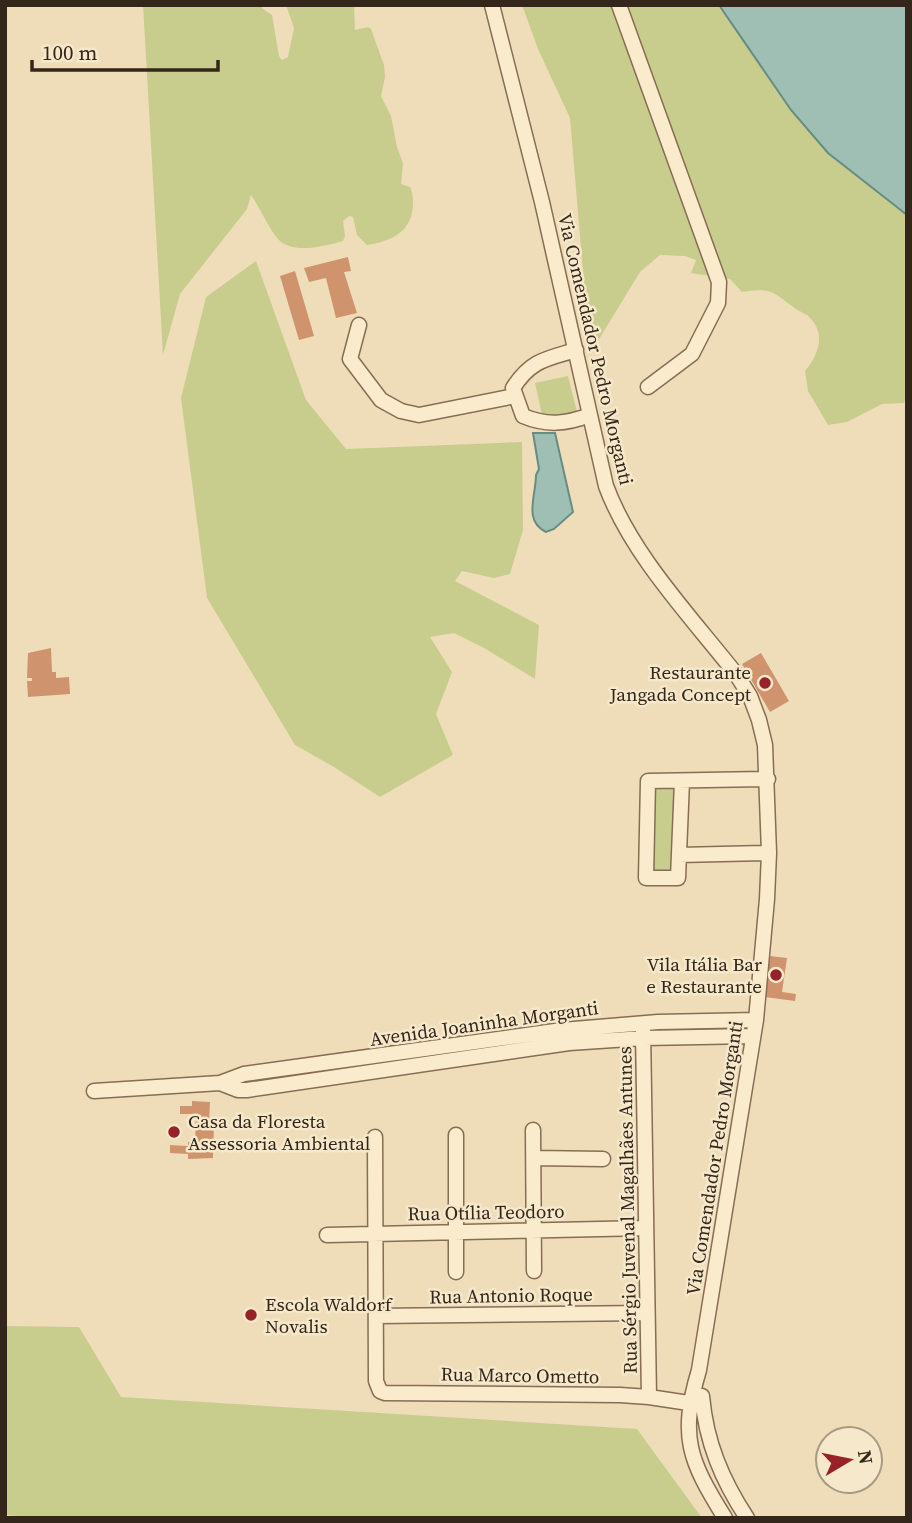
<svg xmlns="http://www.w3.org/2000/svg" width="912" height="1523" viewBox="0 0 912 1523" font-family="'Source Serif 4',serif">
  <rect width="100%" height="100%" fill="#efddba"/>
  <path fill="#c8cd8e" d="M143,5H262V8L272,15L279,56L282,60L288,57L294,28L286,5H354L355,30L368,27L371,29L384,65L385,77L381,96L391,116L397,147L403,163L401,184L410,187C413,193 413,197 413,204C412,232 392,241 367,245L357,235L353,217L349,216L343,221L345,236L343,241C326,246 291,255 278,239C267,226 261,209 251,195L247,209L180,294L163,355Z
    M522,5H717L741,36L907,198V393L904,403L882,404L847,422L828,425L808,391L805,371C817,357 827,335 810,318C807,314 800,312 796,309C773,293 773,287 742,292L730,279L691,273L696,260L685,256L660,255L640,272L590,354L570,118L538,49Z
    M256,261L306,400L346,449L522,442L523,530L510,574L494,578L462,571L455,581L539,625L535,679L484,648L454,633L430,637L452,672L436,714L453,755L380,797L334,767L295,745L207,598L181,398L206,297Z
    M568,376L577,412L543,419L535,383Z
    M652,785H678L675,870H650Z
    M5,1326L79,1327L121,1397L637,1429L702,1518H43L5,1515Z"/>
  <path fill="#9fbfb4" stroke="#678c82" stroke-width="2" d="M719,5H907V215L828,153L791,110Z
    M533,433H555L573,512L554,529L546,532C523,521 536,496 536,475L539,469Z"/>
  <path fill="#cf936e" d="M348,257L351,271L344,272L357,313L336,318L326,278L309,282L304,268Z
    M295,271L314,336L299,340L280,276Z
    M51,648L52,672H56V678L69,677L70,694L28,697L27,681H32V678H27L28,653Z
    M761,653L789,701L770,712L742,664Z
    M770,956L787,958L782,992L796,994L795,1001L765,997Z
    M192,1101L210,1102L209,1124L214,1125L213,1158L188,1159V1154L170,1153V1145L188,1146V1142L195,1143L196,1114H180V1106H192Z"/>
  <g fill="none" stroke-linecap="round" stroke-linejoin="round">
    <defs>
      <path id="minor" d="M492,5L542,202L606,486C631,554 691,617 736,674L750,696L759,720L765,745L769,853L767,899L756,1020L699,1370C679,1437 689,1460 725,1518
        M619,5L719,282L718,303L692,354L648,387
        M359,325L350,359L381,400L401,411L419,415L515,396
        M576,350C546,359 531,360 513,388L523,416C547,426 566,424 590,415
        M682,781L678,878H646L648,781L768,779
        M679,855L769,853
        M643,1031L649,1397
        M220,1083L238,1090H247L569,1043L644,1038L753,1036
        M94,1091L220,1083L244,1074L562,1030L658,1022L756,1020
        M533,1130L534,1271
        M456,1135V1272
        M375,1137L376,1381L380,1391L385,1393L620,1395L649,1397L702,1405
        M534,1158L603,1159
        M327,1235L646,1228
        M376,1316L647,1313
        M702,1396C706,1442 722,1480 747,1518"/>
    </defs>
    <use href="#minor" stroke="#866d54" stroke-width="17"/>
    <use href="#minor" stroke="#faebcd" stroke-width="14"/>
  </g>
  <g fill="#972227" stroke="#f6e8ca" stroke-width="2.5">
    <circle cx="765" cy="683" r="7"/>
    <circle cx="776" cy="975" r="7"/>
    <circle cx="174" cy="1132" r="7"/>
    <circle cx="251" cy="1315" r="7"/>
  </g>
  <g text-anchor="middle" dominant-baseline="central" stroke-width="5" stroke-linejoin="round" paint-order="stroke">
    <g font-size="19" fill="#34261a" stroke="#f6e8ca">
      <text transform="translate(596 349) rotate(77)">Via Comendador Pedro Morganti</text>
      <text transform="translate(484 1023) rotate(-8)">Avenida Joaninha Morganti</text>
      <text transform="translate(714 1158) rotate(-81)">Via Comendador Pedro Morganti</text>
      <text transform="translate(627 1210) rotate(-91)">Rua Sérgio Juvenal Magalhães Antunes</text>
      <text transform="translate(486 1212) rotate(-1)">Rua Otília Teodoro</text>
      <text transform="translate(511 1295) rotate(-1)">Rua Antonio Roque</text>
      <text transform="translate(520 1375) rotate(1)">Rua Marco Ometto</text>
    </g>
    <g font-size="19" fill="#34261a" stroke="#f6e8ca" text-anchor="end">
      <text x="751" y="672">Restaurante<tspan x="751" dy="22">Jangada Concept</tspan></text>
      <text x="762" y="964">Vila Itália Bar<tspan x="762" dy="22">e Restaurante</tspan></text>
      <text x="188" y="1121" text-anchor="start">Casa da Floresta<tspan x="188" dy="22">Assessoria Ambiental</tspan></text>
      <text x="265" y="1304" text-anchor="start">Escola Waldorf<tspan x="265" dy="22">Novalis</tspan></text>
    </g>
  </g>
  <rect width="912" height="1523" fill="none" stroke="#34261a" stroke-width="14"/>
  <g transform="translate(849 1460) rotate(80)"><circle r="33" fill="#f6e8ca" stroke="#a89a84" stroke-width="2"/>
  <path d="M0-5L12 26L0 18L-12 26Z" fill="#972227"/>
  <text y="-10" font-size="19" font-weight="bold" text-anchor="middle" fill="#34261a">N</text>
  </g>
  <path d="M32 60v10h186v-10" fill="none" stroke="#34261a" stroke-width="3.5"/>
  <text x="42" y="60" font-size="21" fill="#34261a" stroke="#f6e8ca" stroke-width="5" paint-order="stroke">100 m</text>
</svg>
